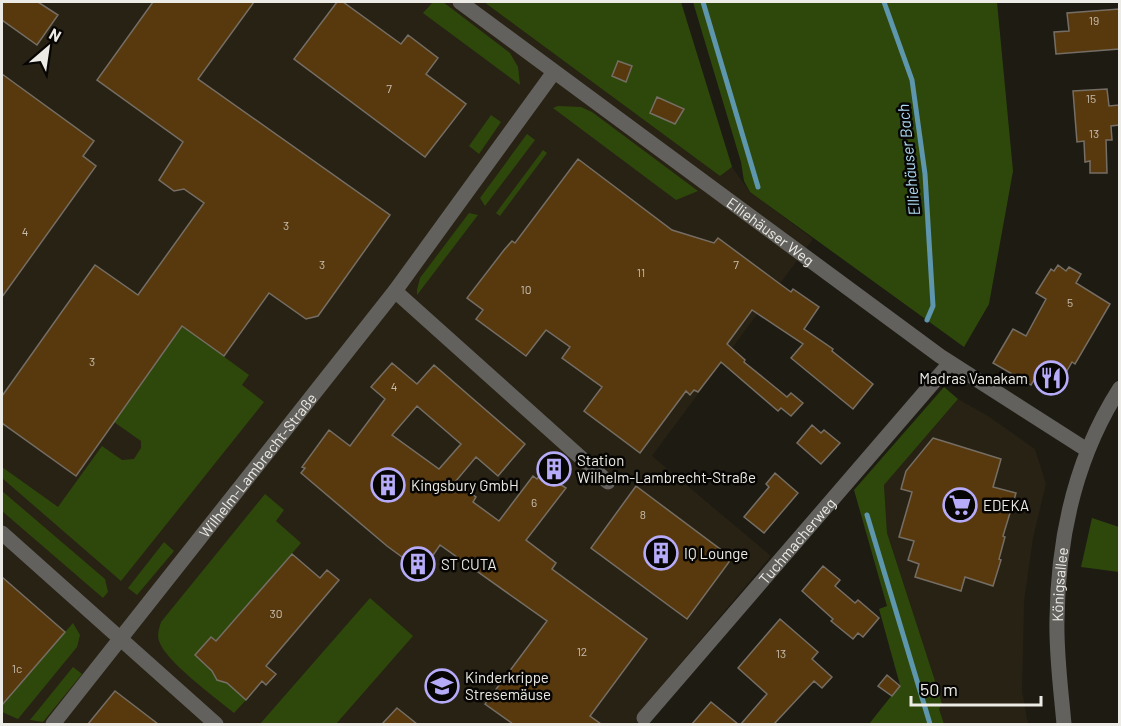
<svg xmlns="http://www.w3.org/2000/svg" width="1121" height="726" viewBox="0 0 1121 726" font-family="Barlow,sans-serif">
  <rect width="100%" height="100%" fill="#1e1b13"/>
  <path fill="#282214" d="M2,2H484L720,176L732,167L750,192L813,239L652,456L771,556L665,682L637,724H2Z
    M958,399L988,416L1035,449L1046,484L1033,538L1024,602L1022,691L1028,724H944L939,709L938,690L887,533L884,485Z"/>
  <path fill="#2e480c" d="M433,2H443L510,53L518,67L520,85L423,13Z
    M484,2H681L732,167L720,176Z
    M693,2H997L1013,171L989,304L964,347L750,192L744,181L741,162Z
    M558,106L581,107L592,112L698,191L676,200L553,108Z
    M491,115L501,122L479,154L469,146Z
    M527,134L535,140L485,206L480,198Z
    M543,150L547,153L500,216L496,213Z
    M469,213L478,215L417,295V290L420,278Z
    M182,326L249,375L242,385L264,402L121,581L2,478V467L58,507L102,446L122,460L134,459L141,448V441L114,422Z
    M944,387L958,399L884,485L887,533L938,690L942,704L939,709L944,724H869L900,685L879,609L887,606L854,490Z
    M2,491L105,579L108,592L103,598L2,511Z
    M265,494L284,510L276,521L301,543L216,641L211,637L195,655L212,671L217,680L227,683L246,700L234,713C215,697 166,662 159,641C157,635 159,628 161,622Z
    M1092,518L1119,527V572L1081,567Z
    M164,542L174,551L137,595L128,588Z
    M370,598L413,636L336,724H260Z
    M73,623L80,635L77,647L18,719L2,712V705Z
    M73,667L82,674L43,722L30,720Z"/>
  <g fill="none" stroke-linecap="round" stroke-linejoin="round">
    <path stroke="#5e96ae" stroke-width="5" d="M703,2L758,187
      M884,2L912,80L925,174L933,306L927,320
      M867,515L930,724"/>
  </g>
  <path fill="#58390e" stroke="#756e65" stroke-width="1.5" fill-rule="evenodd" d="M2,2H38L58,15L37,45L2,20Z
    M153,2H254L198,79L390,215L318,316L306,319L269,293L224,356L182,326L76,476L2,423V396L95,265L138,295L204,203L184,189L174,191L159,180L183,142L97,80Z
    M337,2H343L401,44L408,35L438,58L426,74L466,104L425,157L294,59Z
    M1119,9V49L1056,54L1054,32L1069,31L1067,13Z
    M618,61L632,66L626,82L612,76Z
    M2,74L94,141L83,156L96,166L2,297Z
    M1107,89L1109,106L1119,105V125L1111,126L1112,140H1106L1107,173H1090V161L1085,162L1084,141L1077,142L1073,91Z
    M657,97L684,109L675,124L650,113Z
    M578,159L672,230L714,243L718,238L780,284L791,292L793,289L819,307L804,329L833,349L832,351L873,384L853,409L791,358L803,344L752,310L727,344L745,360L744,362L787,397L791,393L803,403L791,416L781,408L778,411L721,362L698,392L694,390L690,395L686,391L640,453L584,411L602,387L562,358L570,347L546,330L526,356L476,319L483,310L467,298L504,250L512,241L515,243Z
    M1058,265L1066,271L1069,267L1081,274L1076,283L1110,304L1075,364L1072,362L1056,390L1035,378L1031,385L993,363L1013,329L1026,336L1046,299L1036,293L1051,269L1054,271Z
    M392,363L417,384L434,365L525,444L498,476L476,457L455,482L476,497L473,502L499,521L533,476L537,479L551,462L562,470L555,481L566,488L526,540L556,563L552,569L647,639L590,716L601,724H513L485,704L547,621L440,545L429,561L425,558L417,568L387,546L301,473L305,468L302,467L329,430L350,446L385,399L371,387ZM417,406L461,444L439,469L392,435Z
    M812,425L821,433L824,430L840,443L821,464L797,443Z
    M933,438L1001,459L993,487L1016,493L1003,536L1005,537L999,559L1001,560L993,586L965,577L961,591L915,577L919,564L908,560L914,541L899,537L912,492L901,489L906,471Z
    M775,473L798,493L764,533L744,517L769,487L766,484Z
    M636,486L732,558L687,619L591,548Z
    M292,554L320,578L327,570L339,580L266,666L276,674L266,685L262,681L246,700L227,683L217,680L212,671L195,655L211,637L216,641Z
    M823,566L840,580L835,586L855,603L858,600L879,618L863,637L858,633L853,639L831,621L833,619L802,591Z
    M2,577L65,632L2,705Z
    M780,619L818,652L812,659L832,677L822,688L814,681L774,724H741L767,694L738,668Z
    M887,675L900,686L892,696L878,686Z
    M115,691L158,724H88Z
    M711,702L738,724H692Z
    M397,708L417,724H382Z"/>
  <g fill="none" stroke-linecap="round" stroke-linejoin="round">
    <g stroke="#63615d" stroke-width="15">
      <path id="s1" d="M460,2L940,356L1087,450"/>
      <path d="M395,291L608,482"/>
      <path d="M2,533L216,724"/>
      <path id="s2" d="M644,718L950,363"/>
      <path id="s3" d="M53,724L395,291L554,72"/>
    </g>
    <path stroke="#63615d" stroke-width="15" id="s4" d="M1064,724C1061,690 1056,654 1057,619C1058,536 1075,458 1120,388"/>
  </g>
  <defs>
    <symbol id="restaurant-ring" viewBox="-11 -11 22 22"><circle r="9.5" fill="#070604" stroke="#b6abf8" stroke-width="1.5"/><path d="M-5-6h1v4h1v-4h1v4h1v-4h1v5L-1.5 .5V6h-2V.5L-5-1ZM5-6V6H3V1.5H1.5Q1.5-4 5-6Z" fill="#b6abf8"/></symbol>
    <symbol id="building-ring" viewBox="-11 -11 22 22"><circle r="9.5" fill="#070604" stroke="#b6abf8" stroke-width="1.5"/><path d="M-4-6H4V6H1V3H-1V6H-4ZM-2.5-4.3h1.7v1.8h-1.7ZM.8-4.3h1.7v1.8H.8ZM-2.5-1h1.7V.8h-1.7ZM.8-1h1.7V.8H.8Z" fill="#b6abf8"/></symbol>
    <symbol id="supermarket-ring" viewBox="-11 -11 22 22"><circle r="9.5" fill="#070604" stroke="#b6abf8" stroke-width="1.5"/><path d="M-6-5.5h2.5l.6 2H6L4.5 2H-2.5L-4.4-4H-6ZM-1.5 3.2a1.3 1.3 0 1 0 .1 0ZM3 3.2a1.3 1.3 0 1 0 .1 0Z" fill="#b6abf8"/></symbol>
    <symbol id="school-ring" viewBox="-11 -11 22 22"><circle r="9.5" fill="#070604" stroke="#b6abf8" stroke-width="1.5"/><path d="M0-5L7-2L0 1L-7-2ZM-4 1L0 2.5L4 1V4Q0 6-4 4Z" fill="#b6abf8"/></symbol>
  </defs>
  <g fill-rule="evenodd">
    <use href="#restaurant-ring" x="1032" y="359" width="38" height="38"/>
    <use href="#building-ring" x="535" y="450" width="38" height="38"/>
    <use href="#building-ring" x="369" y="466" width="38" height="38"/>
    <use href="#supermarket-ring" x="941" y="486" width="38" height="38"/>
    <use href="#building-ring" x="642" y="534" width="38" height="38"/>
    <use href="#building-ring" x="399" y="545" width="38" height="38"/>
    <use href="#school-ring" x="423" y="667" width="38" height="38"/>
  </g>
  <g text-anchor="middle" dominant-baseline="central" stroke-width="5" stroke-linejoin="round" paint-order="stroke">
    <g font-size="12" fill="#c8beaf">
      <text x="1094" y="20">19</text>
      <text x="389" y="88">7</text>
      <text x="1091" y="98">15</text>
      <text x="1094" y="133">13</text>
      <text x="286" y="225">3</text>
      <text x="25" y="231">4</text>
      <text x="322" y="264">3</text>
      <text x="736" y="264">7</text>
      <text x="641" y="272">11</text>
      <text x="526" y="289">10</text>
      <text x="1070" y="302">5</text>
      <text x="92" y="361">3</text>
      <text x="394" y="386">4</text>
      <text x="534" y="502">6</text>
      <text x="643" y="514">8</text>
      <text x="276" y="613">30</text>
      <text x="582" y="651">12</text>
      <text x="781" y="653">13</text>
      <text x="17" y="668">1c</text>
    </g>
    <g font-size="15" fill="#edebe5" stroke="#070604">
      <text stroke="none"><textPath href="#s1" startOffset="386">Elliehäuser Weg</textPath></text>
      <text stroke="none"><textPath href="#s3" startOffset="330">Wilhelm-Lambrecht-Straße</textPath></text>
      <text stroke="none"><textPath href="#s2" startOffset="234">Tuchmacherweg</textPath></text>
      <text stroke="none"><textPath href="#s4" startOffset="140">Königsallee</textPath></text>
    </g>
    <g font-size="15" fill="#edebe5" stroke="#070604" text-anchor="start">
      <text x="1028" y="378" text-anchor="end">Madras Vanakam</text>
      <text x="577" y="460">Station<tspan x="577" dy="17">Wilhelm-Lambrecht-Straße</tspan></text>
      <text x="411" y="485">Kingsbury GmbH</text>
      <text x="983" y="505">EDEKA</text>
      <text x="684" y="553">IQ Lounge</text>
      <text x="441" y="564">ST CUTA</text>
      <text x="465" y="677">Kinderkrippe<tspan x="465" dy="17">Stresemäuse</tspan></text>
    </g>
    <g font-size="16" font-style="italic" fill="#afddf6" stroke="#070604">
      <text transform="translate(908 160) rotate(-96)">Elliehäuser Bach</text>
    </g>
  </g>
  <rect width="1121" height="726" fill="none" stroke="#edebe5" stroke-width="6"/>
  <g transform="translate(48 48) rotate(29)" stroke="#070604" stroke-width="4.5" paint-order="stroke">
  <path d="M0-4.5L10 22L0 15L-10 22Z" fill="#edebe5"/>
  <text y="-9" font-size="16" font-weight="bold" text-anchor="middle" fill="#edebe5">N</text>
  </g>
  <path d="M911 696v9h130v-9" fill="none" stroke="#edebe5" stroke-width="3"/>
  <text x="920" y="696" font-size="18" fill="#edebe5" stroke="#070604" stroke-width="4.5" paint-order="stroke">50 m</text>
</svg>
